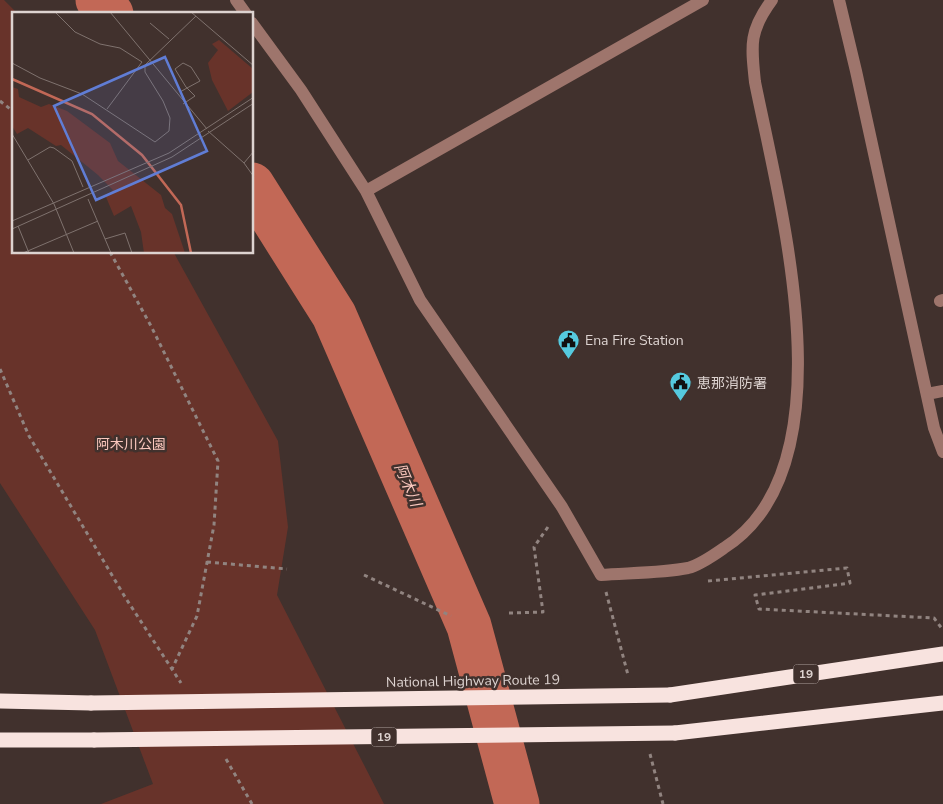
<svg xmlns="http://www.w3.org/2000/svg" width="943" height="804" viewBox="0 0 943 804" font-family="'Nunito Sans','Noto Sans JP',sans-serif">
  <rect width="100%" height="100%" fill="#41312d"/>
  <path fill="#68332a" d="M0,0H4L18,14H14V252L174,253L278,441L288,527L277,595L384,804H101L153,784L95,630L0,483Z"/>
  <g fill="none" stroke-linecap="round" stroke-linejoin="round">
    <path stroke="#c26856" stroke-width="45" d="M98,0L111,14
      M252,185L334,315L469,626L517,804"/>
    <path stroke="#918480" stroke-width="3" stroke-dasharray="4 4" stroke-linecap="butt" d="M0,101L14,112
      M110,252L151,326L218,461L214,525L197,616L172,669
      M0,369L29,436L125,597L181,683
      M207,562L287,569
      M364,575L451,616
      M708,581L847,568L850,583L755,595L759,609L934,618L943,630
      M606,592L628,675
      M509,613L543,612L534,547L550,524
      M650,754L663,804
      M226,759L252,804"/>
    <path stroke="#9e756c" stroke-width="12" d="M236,0L246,14
      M839,0L856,71L934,428L943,452
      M252,23L301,90L366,191L420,300L562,507L601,575C627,573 663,573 688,568C700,565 714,555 724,548C853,466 779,203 755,82C751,45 749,31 772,0
      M366,191L703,0
      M940,301L943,300
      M927,394L943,391"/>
    <path stroke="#f8e3df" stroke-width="15" d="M670,695L943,654
      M0,701L91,703
      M675,733L943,703
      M0,740H94"/>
    <path stroke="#f8e3df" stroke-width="15" d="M91,703L670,695
      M94,740L675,733"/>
  </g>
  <defs>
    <symbol id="civic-pin" viewBox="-11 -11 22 30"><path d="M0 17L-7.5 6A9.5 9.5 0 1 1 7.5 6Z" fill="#55cadf" stroke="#41312d"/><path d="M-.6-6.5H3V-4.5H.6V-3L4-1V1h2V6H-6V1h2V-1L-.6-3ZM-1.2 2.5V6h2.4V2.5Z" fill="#111"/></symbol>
  </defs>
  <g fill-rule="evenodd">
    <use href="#civic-pin" x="556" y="328" width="25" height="34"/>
    <use href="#civic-pin" x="668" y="370" width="25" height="34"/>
  </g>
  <g text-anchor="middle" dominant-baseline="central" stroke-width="5" stroke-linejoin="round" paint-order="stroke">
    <g fill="#41312d" stroke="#aea29f" stroke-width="1">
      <rect x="793.5" y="664.5" width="25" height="19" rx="4"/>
      <rect x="371.5" y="727.5" width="25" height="19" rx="4"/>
    </g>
    <g font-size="12" font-weight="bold" fill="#ddd3d0">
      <text x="806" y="674">19</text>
      <text x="384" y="737">19</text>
    </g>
    <g font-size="14" fill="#ddd3d0" stroke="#41312d" text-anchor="start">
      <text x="585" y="340">Ena Fire Station</text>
      <text x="697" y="383">恵那消防署</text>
    </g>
    <g font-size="14" fill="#fbc8be" stroke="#41312d">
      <text x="131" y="444">阿木川公園</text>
    </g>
    <g font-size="14" fill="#ddd3d0" stroke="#41312d">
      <text transform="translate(473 681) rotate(-1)">National Highway Route 19</text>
    </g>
    <g font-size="15" font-style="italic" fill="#fac7bd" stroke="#41312d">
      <text transform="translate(408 485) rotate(67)">阿木川</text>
    </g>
  </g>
  <g transform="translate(12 12)">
    <rect width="241" height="241" fill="#41312d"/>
    <path d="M207,28L241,57V80L216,99L200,68L196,51L206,38L200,32ZM0,75L6,77L7,85L29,95L37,92L55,99L98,131L106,149L149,183L153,196L160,202L173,241H132L129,220L119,194L102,204L94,185L101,178L86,163L49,133L44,134L16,116L5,122L0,114Z" fill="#68332a"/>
    <path fill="none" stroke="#c26856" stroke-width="2.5" d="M0,67L80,102L130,143L169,193L179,241"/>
    <path fill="none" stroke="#7f726e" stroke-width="1" d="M43,0L63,20L88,32L108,36L130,50L95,97M98,0L195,117M179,0L242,54M138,11L157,27M0,51L28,66L70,82L143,130L157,119L158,106L151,89L133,60V53L184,4M168,80L175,76L188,69L179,55L171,51L163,57L174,75L183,84L171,92M196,119L232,151L242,165M0,122L42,192L62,241M16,148L38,135L42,136L60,149L71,175M232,151L242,139M76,187L99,241M0,209L157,141L242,85M6,214L17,241M0,217L160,145L242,91M93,227L113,221L120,241M11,241L86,209"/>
    <path fill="#607dd5" fill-opacity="0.15" stroke="#607dd5" stroke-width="2.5" d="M153,45L195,139L84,188L42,94Z"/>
    <rect width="241" height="241" fill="none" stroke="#ddd3d0" stroke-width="2.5"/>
  </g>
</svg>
